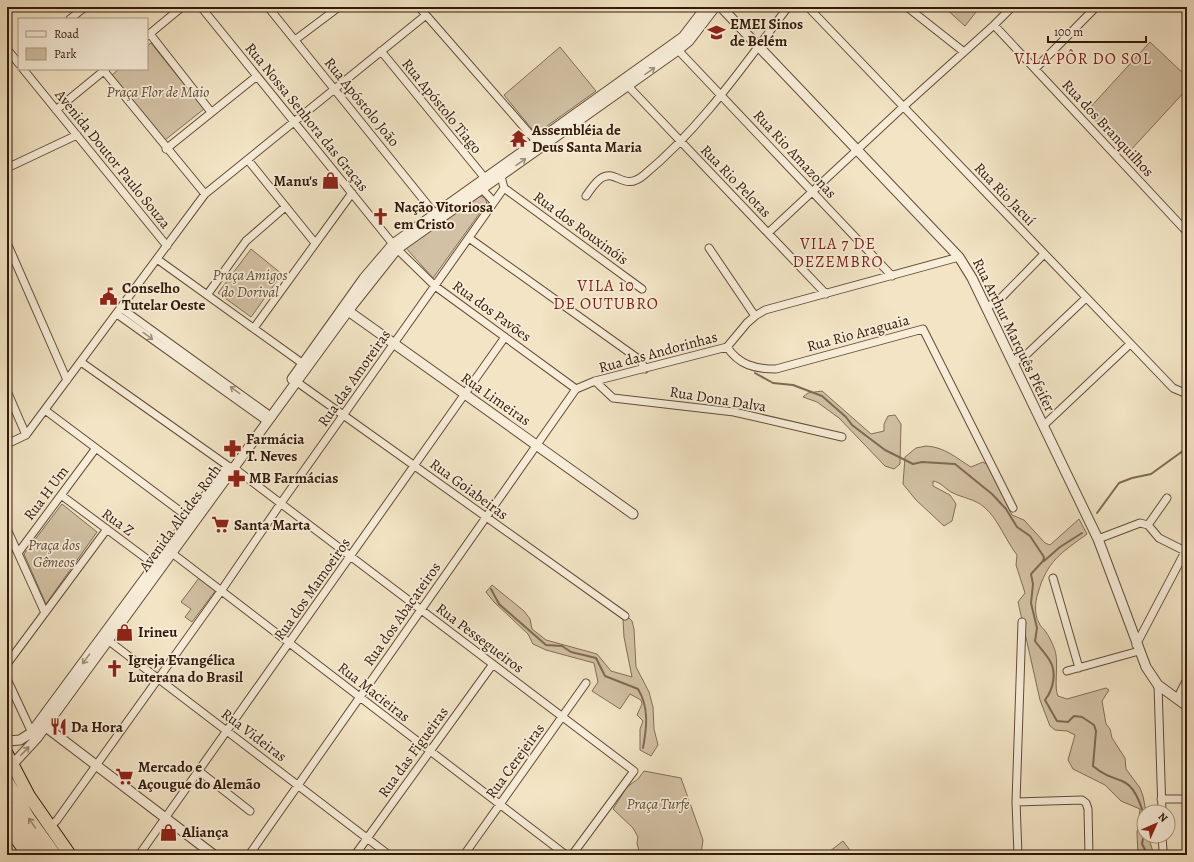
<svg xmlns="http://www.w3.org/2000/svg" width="1194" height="862" viewBox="0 0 1194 862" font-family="Alegreya,serif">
  <rect width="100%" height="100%" fill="#f2e4c4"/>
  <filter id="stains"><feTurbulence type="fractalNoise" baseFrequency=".005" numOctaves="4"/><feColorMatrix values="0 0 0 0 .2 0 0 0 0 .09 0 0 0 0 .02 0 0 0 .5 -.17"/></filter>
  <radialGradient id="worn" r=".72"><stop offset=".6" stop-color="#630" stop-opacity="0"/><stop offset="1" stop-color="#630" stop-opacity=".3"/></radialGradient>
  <path fill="#d2c1a4" stroke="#826d57" d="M944,7H980L965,26Z
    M1150,42L1187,77V89L1129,152L1086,112Z
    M151,43L204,109L165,140L112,75L119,69H147V46Z
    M560,47L596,91L536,134L504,95Z
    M480,196L485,198L487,203L433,278L405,247Z
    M251,249L282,274L251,317L218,293Z
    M822,391L871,434L884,431V424L888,416L895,415L901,424L900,464L894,469L885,466L839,418L817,402L803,397L808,393Z
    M926,446C945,447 956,458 971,467L983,462L988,465L1012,515L1024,520L1045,543L1050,545L1079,519L1087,534C1061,553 1047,561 1038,593C1035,602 1034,614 1039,623C1040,626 1044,629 1046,632C1050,638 1055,648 1056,655C1058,666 1054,689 1058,696L1067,699L1106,688L1109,690L1102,701L1106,724L1110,729L1112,738L1125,758L1126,769L1140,788L1143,796L1146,812H1144V836H1148L1154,855H1138L1137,833L1140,809L1121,801L1105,785L1073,769L1068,760L1075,735L1067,731L1055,730L1050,726L1040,700L1018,602L1025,593L1016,565L1017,555C1006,541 997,517 984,507C975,499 963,498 953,493C946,490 941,482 933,481V486L950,495L956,504L952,521L944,526L916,500L903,484L905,457L916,448Z
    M62,504L97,532L46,604L24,554Z
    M199,578L216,590L192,622L185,617L191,609L181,602Z
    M492,585L524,611L530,619L532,629L546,640L597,654L611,671L632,677L624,637L623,619L629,618L632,621L634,629L636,667L649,692L653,707L654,729L658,745L651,756L640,750V729L643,721L637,715L642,704L641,700L630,694L620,709L592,691L598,682L594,663L546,650L533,644L528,634L494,602L486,592Z
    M644,771L681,778L703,840L701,855H640L637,843L638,837L633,828L613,809L627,787L638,779Z
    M843,841L852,853L850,855H825Z"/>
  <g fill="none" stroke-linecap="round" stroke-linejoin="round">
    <path stroke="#7f6954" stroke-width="2" d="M755,373L773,383L793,385L822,396L846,417L852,425L885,450L913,464L922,462L955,464L992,494L1006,509L1017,527L1030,536L1044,557L1043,561L1031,574L1033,584L1031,603L1037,628L1035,641C1040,648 1046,654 1050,661C1057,673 1053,690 1045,700L1057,721L1068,722L1074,716L1082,717L1094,725L1096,731L1093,766C1102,774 1111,777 1122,781C1135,786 1140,803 1144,815
      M1097,513L1119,483L1132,478L1151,474L1187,448
      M1044,561L1060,547L1082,533
      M491,589L499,604L546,645L562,646L571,652L596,658L605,676L638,689C649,707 647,727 643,748
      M1144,833L1142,844L1148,855"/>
    <defs>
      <path id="minor" d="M201,7L397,249L435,286L576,389
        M268,7L435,214
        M419,7L536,141
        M808,7L1173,388L1187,394
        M907,7L964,52
        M70,19L85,7
        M994,25L1187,232
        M150,34L211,112
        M147,36L182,7
        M295,40L339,7
        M7,49L19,64
        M678,50L892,276
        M381,51L484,177
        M23,69L167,246
        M1035,69L1096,7
        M104,71L205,194
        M628,86L826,294
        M56,110L106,69
        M166,149L257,76
        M248,160L315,243
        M7,168L77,135
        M504,188L642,289
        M482,189L494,202
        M586,196C590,190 595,183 600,179C616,167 623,193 644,175C701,128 744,65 788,7
        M768,233L903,107L994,25L1012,7
        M469,238L640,360L645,369
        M7,243L67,380
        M709,248L755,316
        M157,259L306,366
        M207,295L246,241L285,207
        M121,308L272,417
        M986,308L1001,298L1044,254
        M117,314L268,422
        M254,328L352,193
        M727,347C739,365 755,369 776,369L923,329L1013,508
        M81,362L228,466L234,468L634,771L572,855
        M1013,363L1028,353L1086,298
        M595,381L613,398L734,412L842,437
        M297,382L625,616
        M576,389L595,381L727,347L747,323L755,316L765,310L959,257
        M7,391L26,435
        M45,410L192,520
        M1043,426L1130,344
        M7,444L26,435L205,194L426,15
        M61,495L159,568
        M1148,525L1159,538L1185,551
        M1148,525L1167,498
        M7,529L45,613
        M1098,539L1140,523L1148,525
        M168,550L566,855
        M18,553L96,448
        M1053,578L1079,668
        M105,638L389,855
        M1136,645L1187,548
        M7,664L107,529
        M1067,671L1139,651
        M7,679L33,735
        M1158,685L1162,812
        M1177,699L1187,679
        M199,771L250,811
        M1161,799H1187
        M1016,802L1082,800L1086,803L1088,809L1089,855
        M50,827L57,820L221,591L281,503L504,188L501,176L498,173
        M1162,836L1163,850
        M139,855L505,337
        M249,855L576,389
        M355,855L493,664
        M464,855L586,683
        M1018,855L1016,802L1022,622"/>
      <path id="tertiary" d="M721,7L959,257L972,278L1098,539L1146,667L1158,685L1187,706
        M344,308L633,514
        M292,379L364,278L393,244L683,37L706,7
        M42,724L214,855
        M7,741L20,740L31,733L224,471
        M7,766L13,764L37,738L348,311L397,249L678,50L689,41L715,7"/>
      <path id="trunk" d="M7,754L29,796L70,855
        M7,781L28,817L55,855
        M7,805L41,855
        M7,826L28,855"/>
    </defs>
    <use href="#minor" stroke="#634c38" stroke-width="9"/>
    <use href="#tertiary" stroke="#634c38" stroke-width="11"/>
    <use href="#trunk" stroke="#33190a" stroke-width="14"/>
    <use href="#minor" stroke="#f7edd9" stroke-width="7"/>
    <use href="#tertiary" stroke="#f7edd9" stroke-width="9"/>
    <use href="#trunk" stroke="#f2e4c4" stroke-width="12"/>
  </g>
  <defs><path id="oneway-shaft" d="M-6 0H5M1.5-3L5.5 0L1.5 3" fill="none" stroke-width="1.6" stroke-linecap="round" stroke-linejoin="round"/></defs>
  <g stroke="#9f8e7c">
    <use href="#oneway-shaft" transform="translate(650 71) rotate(-35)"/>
    <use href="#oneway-shaft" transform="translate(521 162) rotate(-35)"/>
    <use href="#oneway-shaft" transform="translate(148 336) rotate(36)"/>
    <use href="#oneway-shaft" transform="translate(235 390) rotate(-144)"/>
    <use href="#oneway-shaft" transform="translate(86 659) rotate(126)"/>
    <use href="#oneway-shaft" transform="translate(25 751) rotate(-46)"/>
  </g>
  <use stroke="#9c8970" href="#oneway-shaft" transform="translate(32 823) rotate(-125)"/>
  <defs>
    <symbol id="school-bare" viewBox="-9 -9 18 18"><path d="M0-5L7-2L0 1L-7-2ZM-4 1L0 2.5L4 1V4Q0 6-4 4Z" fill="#8f2418" stroke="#f7edd9" stroke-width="2.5" paint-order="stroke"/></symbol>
    <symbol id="temple-bare" viewBox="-9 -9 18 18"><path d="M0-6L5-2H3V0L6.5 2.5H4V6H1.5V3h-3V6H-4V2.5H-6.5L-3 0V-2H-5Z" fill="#8f2418" stroke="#f7edd9" stroke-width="2.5" paint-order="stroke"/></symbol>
    <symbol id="shop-bare" viewBox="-9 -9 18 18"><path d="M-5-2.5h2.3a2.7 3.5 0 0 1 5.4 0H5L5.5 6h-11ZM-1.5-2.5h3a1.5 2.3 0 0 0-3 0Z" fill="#8f2418" stroke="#f7edd9" stroke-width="2.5" paint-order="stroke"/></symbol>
    <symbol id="church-bare" viewBox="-9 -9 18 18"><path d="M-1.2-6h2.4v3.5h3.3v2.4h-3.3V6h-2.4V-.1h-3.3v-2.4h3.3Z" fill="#8f2418" stroke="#f7edd9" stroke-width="2.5" paint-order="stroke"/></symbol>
    <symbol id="civic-bare" viewBox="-9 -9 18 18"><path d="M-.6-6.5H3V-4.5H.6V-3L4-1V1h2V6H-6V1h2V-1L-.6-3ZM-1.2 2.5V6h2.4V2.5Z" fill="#8f2418" stroke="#f7edd9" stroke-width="2.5" paint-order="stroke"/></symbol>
    <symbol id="pharmacy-bare" viewBox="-9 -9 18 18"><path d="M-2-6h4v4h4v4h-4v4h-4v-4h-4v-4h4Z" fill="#8f2418" stroke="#f7edd9" stroke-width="2.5" paint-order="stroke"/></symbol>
    <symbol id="supermarket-bare" viewBox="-9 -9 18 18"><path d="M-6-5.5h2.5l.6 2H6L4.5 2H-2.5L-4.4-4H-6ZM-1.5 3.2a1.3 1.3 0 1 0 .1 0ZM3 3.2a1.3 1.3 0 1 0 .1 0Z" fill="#8f2418" stroke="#f7edd9" stroke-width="2.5" paint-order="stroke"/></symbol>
    <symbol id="restaurant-bare" viewBox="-9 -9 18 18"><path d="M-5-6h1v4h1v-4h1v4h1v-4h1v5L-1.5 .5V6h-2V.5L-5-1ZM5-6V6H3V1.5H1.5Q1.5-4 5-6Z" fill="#8f2418" stroke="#f7edd9" stroke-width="2.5" paint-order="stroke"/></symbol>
  </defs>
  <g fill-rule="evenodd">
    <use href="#school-bare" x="704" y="20" width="25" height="25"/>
    <use href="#temple-bare" x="506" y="126" width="25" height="25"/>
    <use href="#shop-bare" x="318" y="168" width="25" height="25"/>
    <use href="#church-bare" x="368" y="204" width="25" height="25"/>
    <use href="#civic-bare" x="96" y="284" width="25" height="25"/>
    <use href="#pharmacy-bare" x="220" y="436" width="25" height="25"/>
    <use href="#pharmacy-bare" x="224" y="466" width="25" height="25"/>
    <use href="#supermarket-bare" x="208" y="512" width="25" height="25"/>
    <use href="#shop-bare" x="112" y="620" width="25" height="25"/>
    <use href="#church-bare" x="102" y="656" width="25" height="25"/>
    <use href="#restaurant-bare" x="46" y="714" width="25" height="25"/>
    <use href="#supermarket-bare" x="112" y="764" width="25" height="25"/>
    <use href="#shop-bare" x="156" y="820" width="25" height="25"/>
  </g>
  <g text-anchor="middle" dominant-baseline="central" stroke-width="3.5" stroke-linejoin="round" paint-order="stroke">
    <g font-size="15" font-weight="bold" fill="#33190a" stroke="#f7edd9" text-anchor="start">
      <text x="730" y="24">EMEI Sinos<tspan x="730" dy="17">de Belém</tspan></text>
      <text x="532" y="130">Assembléia de<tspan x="532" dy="17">Deus Santa Maria</tspan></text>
      <text x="318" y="181" text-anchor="end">Manu's</text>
      <text x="394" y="207">Nação Vitoriosa<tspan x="394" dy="17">em Cristo</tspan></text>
      <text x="122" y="288">Conselho<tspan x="122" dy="17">Tutelar Oeste</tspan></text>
      <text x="246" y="439">Farmácia<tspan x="246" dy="17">T. Neves</tspan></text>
      <text x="249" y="478">MB Farmácias</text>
      <text x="234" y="525">Santa Marta</text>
      <text x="138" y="632">Irineu</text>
      <text x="128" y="660">Igreja Evangélica<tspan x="128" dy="17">Luterana do Brasil</tspan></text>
      <text x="71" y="727">Da Hora</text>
      <text x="138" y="767">Mercado e<tspan x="138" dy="17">Açougue do Alemão</tspan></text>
      <text x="182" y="832">Aliança</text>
    </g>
    <g font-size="15" font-style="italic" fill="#634b38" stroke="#f7edd9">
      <text x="158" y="92">Praça Flor de Maio</text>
      <text x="250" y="275">Praça Amigos<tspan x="250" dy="17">do Dorival</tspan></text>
      <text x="54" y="545">Praça dos<tspan x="54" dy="17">Gêmeos</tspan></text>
      <text x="658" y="804">Praça Turfe</text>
    </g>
    <g font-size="15" fill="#33190a" stroke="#f7edd9">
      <text transform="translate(362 102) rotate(51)">Rua Apóstolo João</text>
      <text transform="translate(442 106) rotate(51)">Rua Apóstolo Tiago</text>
      <text transform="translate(307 117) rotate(51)">Rua Nossa Senhora das Graças</text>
      <text transform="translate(1108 128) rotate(47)">Rua dos Branquilhos</text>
      <text transform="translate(795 154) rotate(47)">Rua Rio Amazonas</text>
      <text transform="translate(113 159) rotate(51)">Avenida Doutor Paulo Souza</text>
      <text transform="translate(736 181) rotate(46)">Rua Rio Pelotas</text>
      <text transform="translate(1005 194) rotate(46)">Rua Rio Jacuí</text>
      <text transform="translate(581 228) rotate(36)">Rua dos Rouxinóis</text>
      <text transform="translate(492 311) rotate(36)">Rua dos Pavões</text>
      <text transform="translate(858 333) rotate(-15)">Rua Rio Araguaia</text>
      <text transform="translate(1014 335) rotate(64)">Rua Arthur Marquês Pfeifer</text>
      <text transform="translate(658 352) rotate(-15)">Rua das Andorinhas</text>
      <text transform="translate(354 378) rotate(-55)">Rua das Amoreiras</text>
      <text transform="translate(496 399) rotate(35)">Rua Limeiras</text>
      <text transform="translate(718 399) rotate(9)">Rua Dona Dalva</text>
      <text transform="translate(469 489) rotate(36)">Rua Goiabeiras</text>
      <text transform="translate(46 493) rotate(-53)">Rua H Um</text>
      <text transform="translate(180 518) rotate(-54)">Avenida Alcides Roth</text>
      <text transform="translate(118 522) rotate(36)">Rua Z</text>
      <text transform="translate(312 589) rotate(-55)">Rua dos Mamoeiros</text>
      <text transform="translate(402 614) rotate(-55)">Rua dos Abacateiros</text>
      <text transform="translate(480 638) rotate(37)">Rua Pessegueiros</text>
      <text transform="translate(374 692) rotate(38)">Rua Macieiras</text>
      <text transform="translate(254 735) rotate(37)">Rua Videiras</text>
      <text transform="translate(413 752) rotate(-54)">Rua das Figueiras</text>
      <text transform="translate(515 761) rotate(-54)">Rua Cerejeiras</text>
    </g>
    <g font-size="16" letter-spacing="1" fill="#7a1f14" stroke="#f7edd9">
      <text x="1083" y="59">VILA PÔR DO SOL</text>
      <text x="838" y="244">VILA 7 DE<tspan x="838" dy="18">DEZEMBRO</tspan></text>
      <text x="606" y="286">VILA 10<tspan x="606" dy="18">DE OUTUBRO</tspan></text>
    </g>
  </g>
  <rect width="1194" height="862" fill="none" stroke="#f2e4c4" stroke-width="24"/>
  <rect x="8" y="8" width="1178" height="846" fill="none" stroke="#33190a" stroke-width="2"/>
  <rect x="12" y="12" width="1170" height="838" fill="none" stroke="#33190a"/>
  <rect x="18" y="18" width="130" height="52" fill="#f7edd9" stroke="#a99886"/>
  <rect x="26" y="31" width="20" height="6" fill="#f7edd9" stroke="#a99886"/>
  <text x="54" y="38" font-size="12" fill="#33190a">Road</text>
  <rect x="26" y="48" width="20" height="12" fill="#d2c1a4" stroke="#a99886"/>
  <text x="54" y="58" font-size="12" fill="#33190a">Park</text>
  <g transform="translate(1156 824) rotate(45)"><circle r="19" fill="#f7edd9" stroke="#a99886"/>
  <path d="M0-3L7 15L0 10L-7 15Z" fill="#8f2418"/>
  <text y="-6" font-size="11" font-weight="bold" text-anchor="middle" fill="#33190a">N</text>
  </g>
  <path d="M1048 36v6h98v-6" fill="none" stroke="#33190a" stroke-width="2"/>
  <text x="1054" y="36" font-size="12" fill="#33190a" stroke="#f7edd9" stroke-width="3" paint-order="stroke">100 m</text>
  <rect width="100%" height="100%" filter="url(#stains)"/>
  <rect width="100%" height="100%" fill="url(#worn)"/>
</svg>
